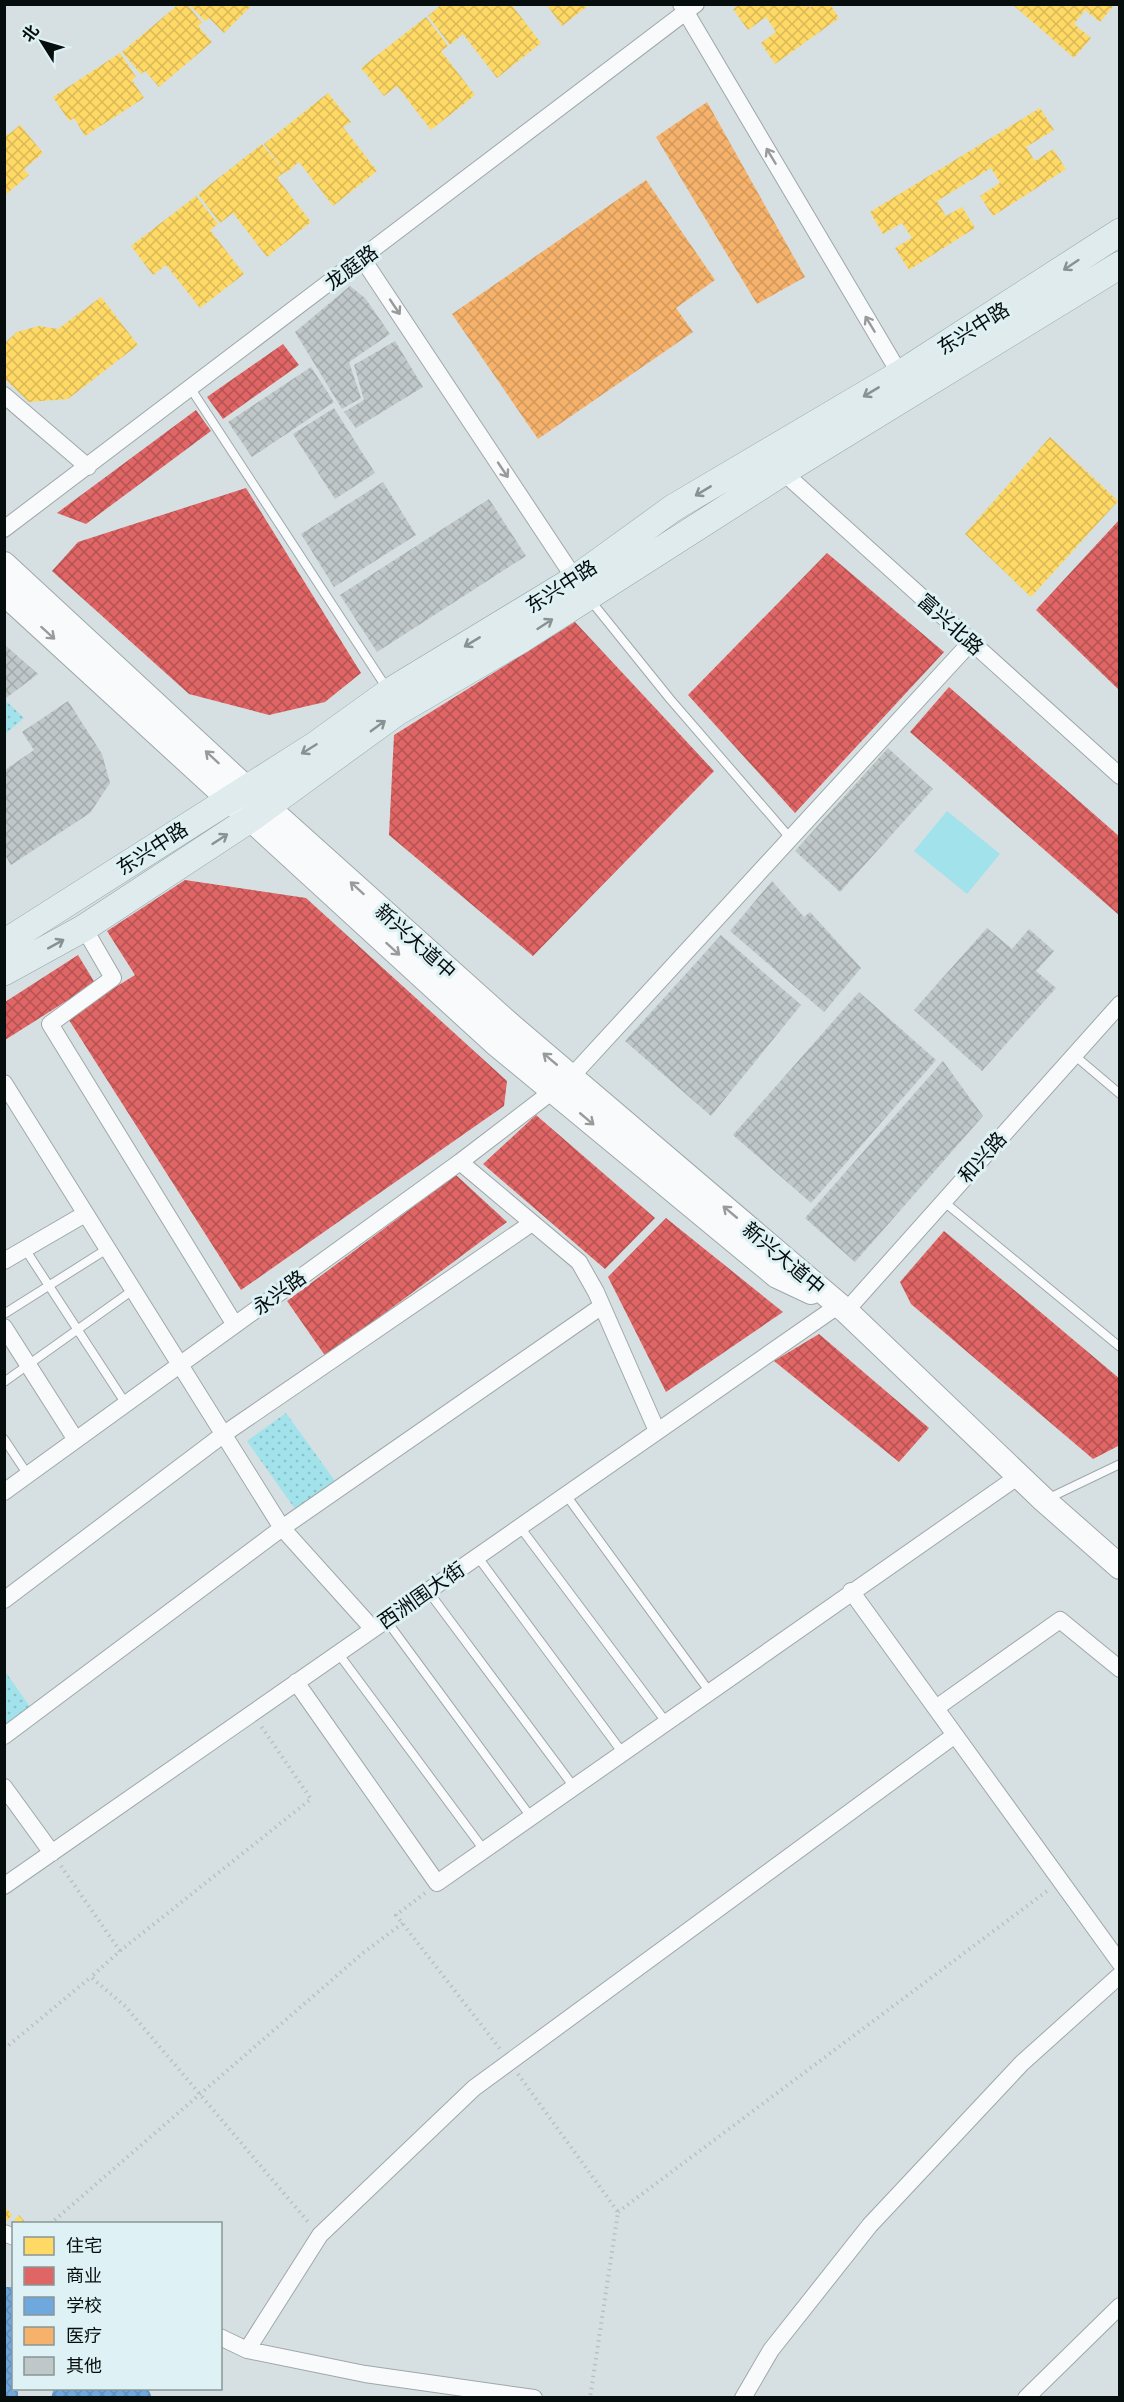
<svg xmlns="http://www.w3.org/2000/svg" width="1124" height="2402" viewBox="0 0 1124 2402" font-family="'Open Sans','Noto Sans SC',sans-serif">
  <defs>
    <pattern id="park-dots" width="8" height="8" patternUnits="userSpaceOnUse" patternTransform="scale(1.5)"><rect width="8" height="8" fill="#a2e2eb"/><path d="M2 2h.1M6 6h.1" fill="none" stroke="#8ac1c8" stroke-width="1.8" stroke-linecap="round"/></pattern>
    <pattern id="homes-cross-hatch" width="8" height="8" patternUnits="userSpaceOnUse" patternTransform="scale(1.5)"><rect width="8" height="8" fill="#ffd966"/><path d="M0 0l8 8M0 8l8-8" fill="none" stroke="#d9b957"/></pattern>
    <pattern id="shops-cross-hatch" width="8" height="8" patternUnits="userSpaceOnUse" patternTransform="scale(1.5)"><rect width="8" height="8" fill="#e06666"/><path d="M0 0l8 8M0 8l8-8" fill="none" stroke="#b45252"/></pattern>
    <pattern id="schools-cross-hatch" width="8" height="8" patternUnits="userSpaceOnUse" patternTransform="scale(1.5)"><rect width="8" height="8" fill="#6fa8dc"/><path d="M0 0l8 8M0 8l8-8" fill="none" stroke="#5f8fbc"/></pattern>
    <pattern id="health-cross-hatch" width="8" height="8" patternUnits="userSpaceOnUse" patternTransform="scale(1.5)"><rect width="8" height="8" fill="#f6b26b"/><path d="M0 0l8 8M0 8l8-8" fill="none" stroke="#d1985c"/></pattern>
    <pattern id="building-cross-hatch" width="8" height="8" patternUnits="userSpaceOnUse" patternTransform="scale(1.5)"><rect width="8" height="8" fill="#bfc7c8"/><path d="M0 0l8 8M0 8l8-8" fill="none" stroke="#a3aaab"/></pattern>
  </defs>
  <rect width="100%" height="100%" fill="#d6e0e2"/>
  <path fill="#a2e2eb" d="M947,811L1000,854L967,894L914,851Z"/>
  <path fill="url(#park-dots)" d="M5,700L24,718L5,734H4Z
    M286,1413L340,1488L300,1516L247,1441Z
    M4,1670L33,1711L4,1732Z"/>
  <path fill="url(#homes-cross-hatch)" d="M179,4H187L202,23L198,26L212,42L159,87L145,71L141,74L122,52Z
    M189,4H253L224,33L209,18L205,21Z
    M442,4H511L541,43L497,78L463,34L450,45L428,16Z
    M546,4H590L562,26Z
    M740,4H807L810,8L814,4H830L839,18L775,64L761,43L776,32L766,17L748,30L733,9Z
    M1012,4H1115L1100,22L1085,10L1074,24L1091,38L1074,58Z
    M426,17L448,46L441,51L475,95L431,130L397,86L384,96L361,68Z
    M120,53L136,77L132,80L144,98L85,136L74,118L69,121L53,97Z
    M328,93L351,122L343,127L377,171L333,206L299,162L286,173L264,144Z
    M1040,108L1054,130L1026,147L1035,161L1053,149L1066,169L993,216L980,196L1000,183L991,168L937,201L946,216L962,207L975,228L909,270L895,248L912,238L902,223L883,234L870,212Z
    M20,125L43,153L24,169L29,175L4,196V131L8,135Z
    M262,144L285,172L277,178L311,222L267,257L233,213L220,223L198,194Z
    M196,196L218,224L210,230L244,274L200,308L166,265L153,275L131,246Z
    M101,297L138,345L68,399L29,402L4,378L6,342L17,332L39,326L58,329Z
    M1050,437L1118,501L1031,597L965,534Z
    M5,2207L12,2215L5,2223Z
    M19,2215L27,2224H11Z"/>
  <path fill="url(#shops-cross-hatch)" d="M283,344L299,365L223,419L207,397Z
    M196,410L211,431L86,524L57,513Z
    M246,488L361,673L325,702L269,715L189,694L52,571L78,542Z
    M1120,519V691L1036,610Z
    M827,553L944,652L795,813L688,695Z
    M575,622L714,771L533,956L389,835L394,735Z
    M949,687L1120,837V916L910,732Z
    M185,880L306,898L507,1081L504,1106L241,1290L67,1017L135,975L107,931Z
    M78,955L95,983L5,1040V1002Z
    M536,1115L655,1218L605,1269L483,1164Z
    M456,1175L507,1222L326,1357L287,1301Z
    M666,1218L783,1312L666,1392L608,1277Z
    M944,1231L1120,1379V1445L1093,1459L911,1304L900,1282Z
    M819,1334L929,1428L899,1462L774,1361Z"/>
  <path fill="url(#schools-cross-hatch)" d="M4,2287H14L12,2391H18V2398H4Z
    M54,2388H148L152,2398H51Z"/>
  <path fill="url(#health-cross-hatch)" d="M707,102L805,277L757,304L656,137Z
    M646,180L715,280L676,308L693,332L538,439L452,314Z"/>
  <path fill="url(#building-cross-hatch)" d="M350,286L365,298L390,334L349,362L361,398L342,409L295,332Z
    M395,341L423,387L356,428L344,412L364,400L354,365Z
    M311,367L334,402L252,457L228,422Z
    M334,408L375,473L335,499L293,434Z
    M383,482L416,535L334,587L301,534Z
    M489,499L526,556L377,652L340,595Z
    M4,644L38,674L6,698L4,697Z
    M68,701L102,754L110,783L90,813L11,865L5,855V770L34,750L22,732Z
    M888,748L933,789L840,892L795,851Z
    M772,881L804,917L810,912L861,968L824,1012L730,931Z
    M987,928L1012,949L1029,929L1054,951L1036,971L1056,988L982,1071L914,1010Z
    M721,935L801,1005L711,1116L625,1041Z
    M859,992L936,1060L811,1203L733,1135Z
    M943,1061L983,1116L855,1262L805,1218Z"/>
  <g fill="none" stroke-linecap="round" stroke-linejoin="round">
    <defs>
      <path id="service" d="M191,389L388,690
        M591,601L670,699L791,839
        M1074,1055L1120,1094
        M943,1201L1120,1347
        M25,1249L126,1404
        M4,1314L107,1249
        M4,1382L133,1290
        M4,1439L28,1475
        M566,1495L709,1691
        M1047,1499L1120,1464
        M520,1527L666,1722
        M477,1556L622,1752
        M428,1591L574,1787
        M386,1620L531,1817
        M338,1653L484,1850"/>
      <path id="minor" d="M681,4L900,374
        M362,258L575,579
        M4,395L88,467
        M783,472L1120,776
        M4,529L696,4
        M84,928L113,978L50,1024L235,1325
        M4,1083L282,1528L373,1629
        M460,1162L579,1262L596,1292L657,1431
        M4,1261L85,1214
        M846,1311L1120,1004
        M4,1327L76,1440
        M4,1492L460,1162L571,1077L971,642
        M851,1591L1120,1963
        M4,1600L224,1434L532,1223
        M296,1682L437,1883L1020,1475
        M936,1708L1060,1620L1120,1669
        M4,1736L282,1528L602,1306
        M4,1787L52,1853
        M4,1886L839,1305
        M4,2233L14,2237
        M220,2337L247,2350L365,2374L534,2398
        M247,2350L320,2235L474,2088L955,1735
        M743,2398L771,2350L870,2225L1022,2063L1120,1975
        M1026,2398L1120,2306"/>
      <path id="secondary" d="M4,564L246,788L509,1024L846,1311L1044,1500L1120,1567
        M4,593L495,1043L777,1276L811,1292"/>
      <path id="primary" d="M4,943L314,746L389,692L575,579L673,508L900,374L1120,232
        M4,972L84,928L250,819L397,712L522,639L783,472L1120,265"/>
    </defs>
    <use href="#service" stroke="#a0a7a9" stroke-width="10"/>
    <use href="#minor" stroke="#a0a7a9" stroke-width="18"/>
    <use href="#secondary" stroke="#a0a7a9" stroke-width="26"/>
    <use href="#primary" stroke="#91a7aa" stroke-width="28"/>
    <path stroke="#bbbfc1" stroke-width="4" stroke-dasharray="1.5 4.5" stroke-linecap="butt" d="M61,1866L120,1951L91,1977L126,2007L309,2223
      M425,1893L396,1915L500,2049
      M120,1951L311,1799L261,1726
      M4,2049L91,1977
      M518,2074L618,2212L590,2398
      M618,2212L1047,1891
      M50,2224L363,1953L403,1923"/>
    <use href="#service" stroke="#f9fafb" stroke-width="8"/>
    <use href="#minor" stroke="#f9fafb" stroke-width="16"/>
    <use href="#secondary" stroke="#f9fafb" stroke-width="24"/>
    <use href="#primary" stroke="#dfebed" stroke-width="27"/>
  </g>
  <defs><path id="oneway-shaft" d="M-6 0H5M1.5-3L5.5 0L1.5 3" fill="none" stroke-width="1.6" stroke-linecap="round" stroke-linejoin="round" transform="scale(1.5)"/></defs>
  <g stroke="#989b9c">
    <use href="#oneway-shaft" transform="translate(771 156) rotate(-121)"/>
    <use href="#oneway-shaft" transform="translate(395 307) rotate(56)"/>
    <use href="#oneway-shaft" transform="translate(870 324) rotate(-121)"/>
    <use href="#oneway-shaft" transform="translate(503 470) rotate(56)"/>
    <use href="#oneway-shaft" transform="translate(48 633) rotate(42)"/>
    <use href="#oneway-shaft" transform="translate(212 757) rotate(-137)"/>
    <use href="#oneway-shaft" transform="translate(357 888) rotate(-138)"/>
    <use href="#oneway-shaft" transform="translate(393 949) rotate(42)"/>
    <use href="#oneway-shaft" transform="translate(550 1059) rotate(-140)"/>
    <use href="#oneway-shaft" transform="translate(587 1119) rotate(40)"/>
    <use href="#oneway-shaft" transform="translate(730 1212) rotate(-140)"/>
  </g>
  <g stroke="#889293">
    <use href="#oneway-shaft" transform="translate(1071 265) rotate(146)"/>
    <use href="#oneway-shaft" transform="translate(871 392) rotate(149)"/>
    <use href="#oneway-shaft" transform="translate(703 491) rotate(149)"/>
    <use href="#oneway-shaft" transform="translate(545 624) rotate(-33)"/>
    <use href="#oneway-shaft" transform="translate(472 642) rotate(149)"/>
    <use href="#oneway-shaft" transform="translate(378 726) rotate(-36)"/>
    <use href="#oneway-shaft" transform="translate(309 749) rotate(148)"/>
    <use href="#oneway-shaft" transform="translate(220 839) rotate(-33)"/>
    <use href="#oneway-shaft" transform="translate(56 944) rotate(-29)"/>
  </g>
  <g text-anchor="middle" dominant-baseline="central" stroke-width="6" stroke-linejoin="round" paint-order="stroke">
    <g font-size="20" fill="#060d0d" stroke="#def1f4">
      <text transform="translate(351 267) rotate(-37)">龙庭路</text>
      <text transform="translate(973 328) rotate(-32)">东兴中路</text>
      <text transform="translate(561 586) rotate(-33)">东兴中路</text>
      <text transform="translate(951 624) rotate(42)">富兴北路</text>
      <text transform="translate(152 848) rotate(-33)">东兴中路</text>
      <text transform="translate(416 941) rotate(42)">新兴大道中</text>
      <text transform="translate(982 1157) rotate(-48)">和兴路</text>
      <text transform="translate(784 1258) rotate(40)">新兴大道中</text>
      <text transform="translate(279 1292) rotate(-36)">永兴路</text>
      <text transform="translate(421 1595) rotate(-35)">西洲围大街</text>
    </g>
  </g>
  <rect width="1124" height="2402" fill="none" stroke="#060d0d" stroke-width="12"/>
  <rect x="12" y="2222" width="210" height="168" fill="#def1f4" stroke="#889698" stroke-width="1.5"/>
  <rect x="24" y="2237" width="30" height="18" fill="#ffd966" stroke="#889698" stroke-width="1.5"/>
  <text x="66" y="2252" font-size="18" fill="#060d0d">住宅</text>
  <rect x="24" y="2267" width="30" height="18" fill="#e06666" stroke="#889698" stroke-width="1.5"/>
  <text x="66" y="2282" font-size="18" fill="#060d0d">商业</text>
  <rect x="24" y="2297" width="30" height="18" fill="#6fa8dc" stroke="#889698" stroke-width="1.5"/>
  <text x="66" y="2312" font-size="18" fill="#060d0d">学校</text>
  <rect x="24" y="2327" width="30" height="18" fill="#f6b26b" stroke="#889698" stroke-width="1.5"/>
  <text x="66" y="2342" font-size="18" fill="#060d0d">医疗</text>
  <rect x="24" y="2357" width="30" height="18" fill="#bfc7c8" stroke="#889698" stroke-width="1.5"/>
  <text x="66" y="2372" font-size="18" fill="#060d0d">其他</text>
  <g transform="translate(42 42) rotate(307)" stroke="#def1f4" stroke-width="4.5" paint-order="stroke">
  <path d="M0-4.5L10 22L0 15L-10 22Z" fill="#060d0d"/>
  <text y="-9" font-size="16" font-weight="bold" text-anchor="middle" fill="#060d0d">北</text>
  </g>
</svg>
